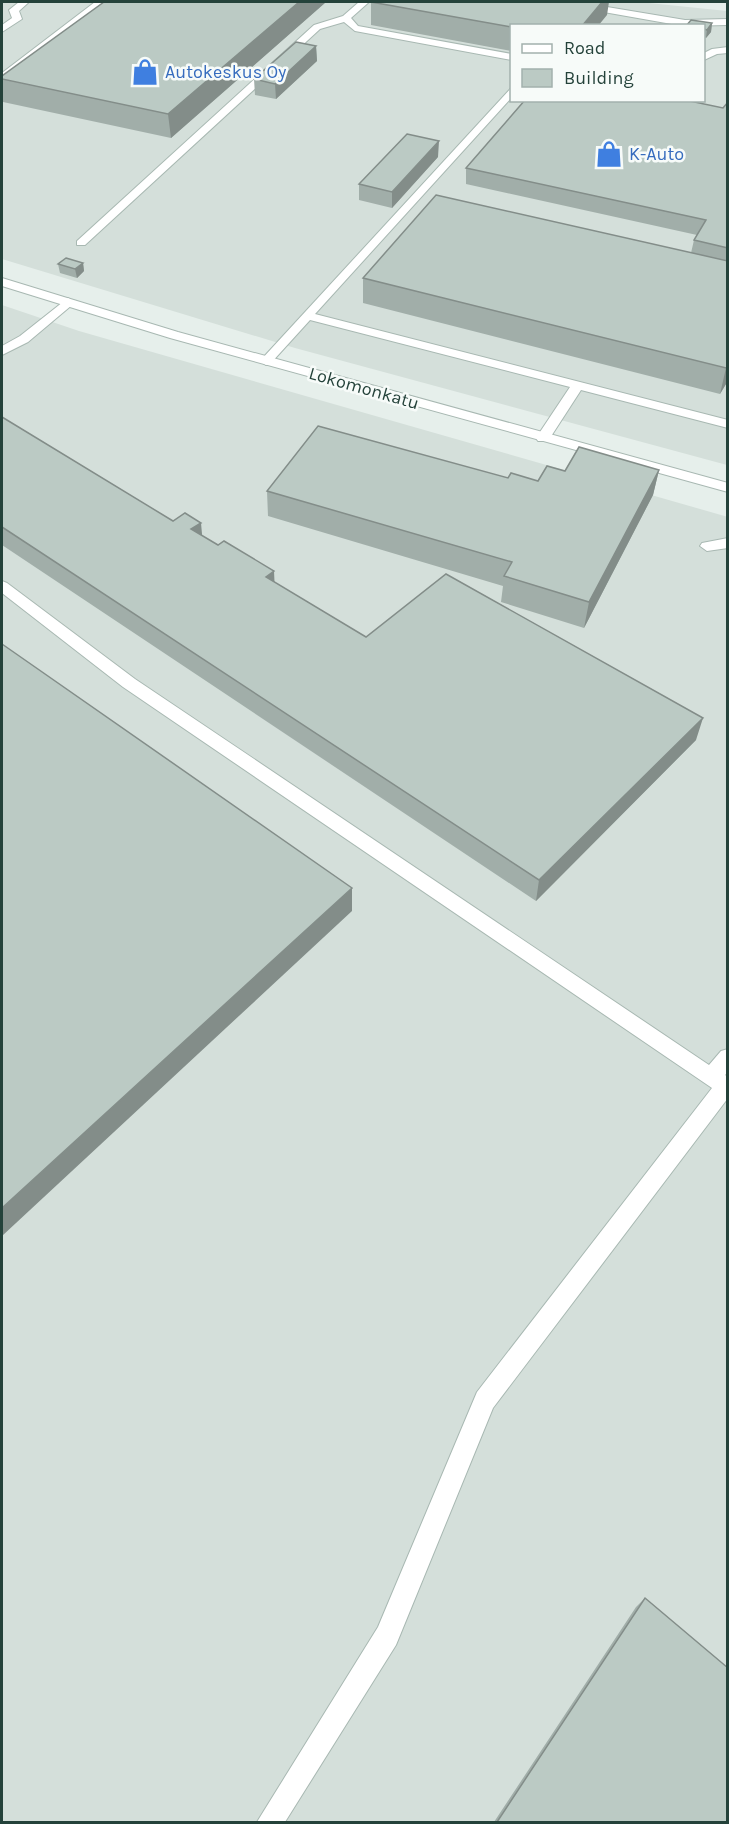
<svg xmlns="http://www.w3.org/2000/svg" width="729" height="1824" viewBox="0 0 729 1824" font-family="Karla,sans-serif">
  <rect width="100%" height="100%" fill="#e6efeb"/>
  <path fill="#d4dfda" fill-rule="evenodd" d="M2,2H639L727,11V465L295,348L2,259ZM512,26H704V100H512Z
    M2,305L79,331L728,517L727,1822H2Z"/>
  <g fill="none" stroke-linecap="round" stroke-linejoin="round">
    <defs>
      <path id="lane" d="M19,2H29L19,11L22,19L2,32V25L12,18L9,10Z
        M95,2H105L5,79L2,80V73Z
        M359,2H369L351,18L358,26L512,54V60L355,31L344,22L320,29L85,245H77V241L314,25L343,16Z
        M559,2H577L685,20L728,19V25L683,26L564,5Z
        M728,47V53L717,54L704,60V53L712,49Z
        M512,87V97L315,314L728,420V428L581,390L548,441H538L536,438L570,387L310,320L270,364L266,365L260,361Z
        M68,298L74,302L72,305L28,342L2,355V346L20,336Z
        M728,538V548L707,551L700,546L702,543Z
        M2,581L7,583L135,679L709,1065L721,1051L728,1049V1072L725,1075L728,1077V1098L493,1408L396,1645L285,1822H257L378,1627L477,1392L712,1088L123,687L2,593Z"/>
      <path id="street" d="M2,278L178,332L728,483V492L170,338L2,286Z"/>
    </defs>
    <use href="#lane" stroke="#a8b8b2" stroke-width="2"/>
    <use href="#street" stroke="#a8b8b2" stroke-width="2"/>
    <use href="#lane" fill="#fff" fill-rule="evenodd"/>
    <use href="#street" fill="#fff" fill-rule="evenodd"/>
  </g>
  <path fill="#a1aea9" d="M104,2H326L171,138L3,102L2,93V76Z
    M371,2L607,15L512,26V51L371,25Z
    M712,23L711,32L706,38L704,37V26Z
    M316,46L317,61L276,99L255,95L254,79Z
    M728,102V384H726L720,394L363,303V278L691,253L694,240L697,235L466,184V168L723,108Z
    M438,157L392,208L359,200V184Z
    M83,263L84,271L77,278L60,273L58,264Z
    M2,417L173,521L202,536L274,582L366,637L696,740L536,901L2,545Z
    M659,470L653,495L584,628L501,602L503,586L268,516L267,491L508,478L538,481L565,471Z
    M645,1598L728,1822H494L636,1607Z"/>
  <path fill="#838d89" d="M299,2H326L171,138L168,114Z
    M602,2H609L607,15L598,26H582Z
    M712,23L711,32L706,38L707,30Z
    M316,46L317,61L276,99L275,84Z
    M439,141L438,157L392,208V192Z
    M83,263L84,271L77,278L75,269Z
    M728,366V377L726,384L720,394L726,368Z
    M659,470L653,495L584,628L589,602Z
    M201,523L203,545L191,529Z
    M274,571L275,593L266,577Z
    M703,718L696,740L536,901L539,880Z
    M352,888V911L2,1236V1208Z"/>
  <path fill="#bbcac4" stroke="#838d89" stroke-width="1.5" d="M104,2H299L168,114L2,79V76Z
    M371,2H602L582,26H512V27Z
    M691,20L712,23L707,30L704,29V26H686Z
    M296,42L316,46L275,84L254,79Z
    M525,100H685L723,108L728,102V248L694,240L706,220L466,168Z
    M407,134L439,141L392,192L359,184Z
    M436,195L728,261V366L726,368L363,278Z
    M66,258L83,263L75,269L58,264Z
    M2,417L173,521L185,513L201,523L191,529L218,545L224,541L274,571L266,577L366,637L446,574L703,718L539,880L2,527Z
    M318,426L508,478L511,473L538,481L547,466L565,471L579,447L659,470L589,602L504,576L512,562L267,491Z
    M2,644L352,888L2,1208Z
    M645,1598L728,1668V1822H497Z"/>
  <defs>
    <symbol id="shop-bare" viewBox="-9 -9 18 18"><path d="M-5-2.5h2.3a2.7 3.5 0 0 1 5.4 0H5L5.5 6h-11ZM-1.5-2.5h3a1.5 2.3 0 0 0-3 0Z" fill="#3f7fe0" stroke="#f7fbf9" stroke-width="2.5" paint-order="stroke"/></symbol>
  </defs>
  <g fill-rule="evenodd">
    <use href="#shop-bare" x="126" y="53" width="38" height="38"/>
    <use href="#shop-bare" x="590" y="135" width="38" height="38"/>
  </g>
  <g text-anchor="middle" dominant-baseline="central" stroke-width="5" stroke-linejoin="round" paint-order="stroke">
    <g font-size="18" fill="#366cbe" stroke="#f7fbf9" text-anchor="start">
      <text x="165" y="72">Autokeskus Oy</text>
      <text x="629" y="154">K-Auto</text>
    </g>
    <g font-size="18" fill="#24423a" stroke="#f7fbf9">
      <text transform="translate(364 388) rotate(16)">Lokomonkatu</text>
    </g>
  </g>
  <rect width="729" height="1824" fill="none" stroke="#24423a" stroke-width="6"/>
  <rect x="510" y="24" width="195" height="78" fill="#f7fbf9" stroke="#a3b1ad" stroke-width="1.5"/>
  <rect x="522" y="44" width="30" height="9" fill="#ffffff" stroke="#a3b1ad" stroke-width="1.5"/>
  <text x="564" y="54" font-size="18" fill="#24423a">Road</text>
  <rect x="522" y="69" width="30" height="18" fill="#bbcac4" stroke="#a3b1ad" stroke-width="1.5"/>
  <text x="564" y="84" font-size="18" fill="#24423a">Building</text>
</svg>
